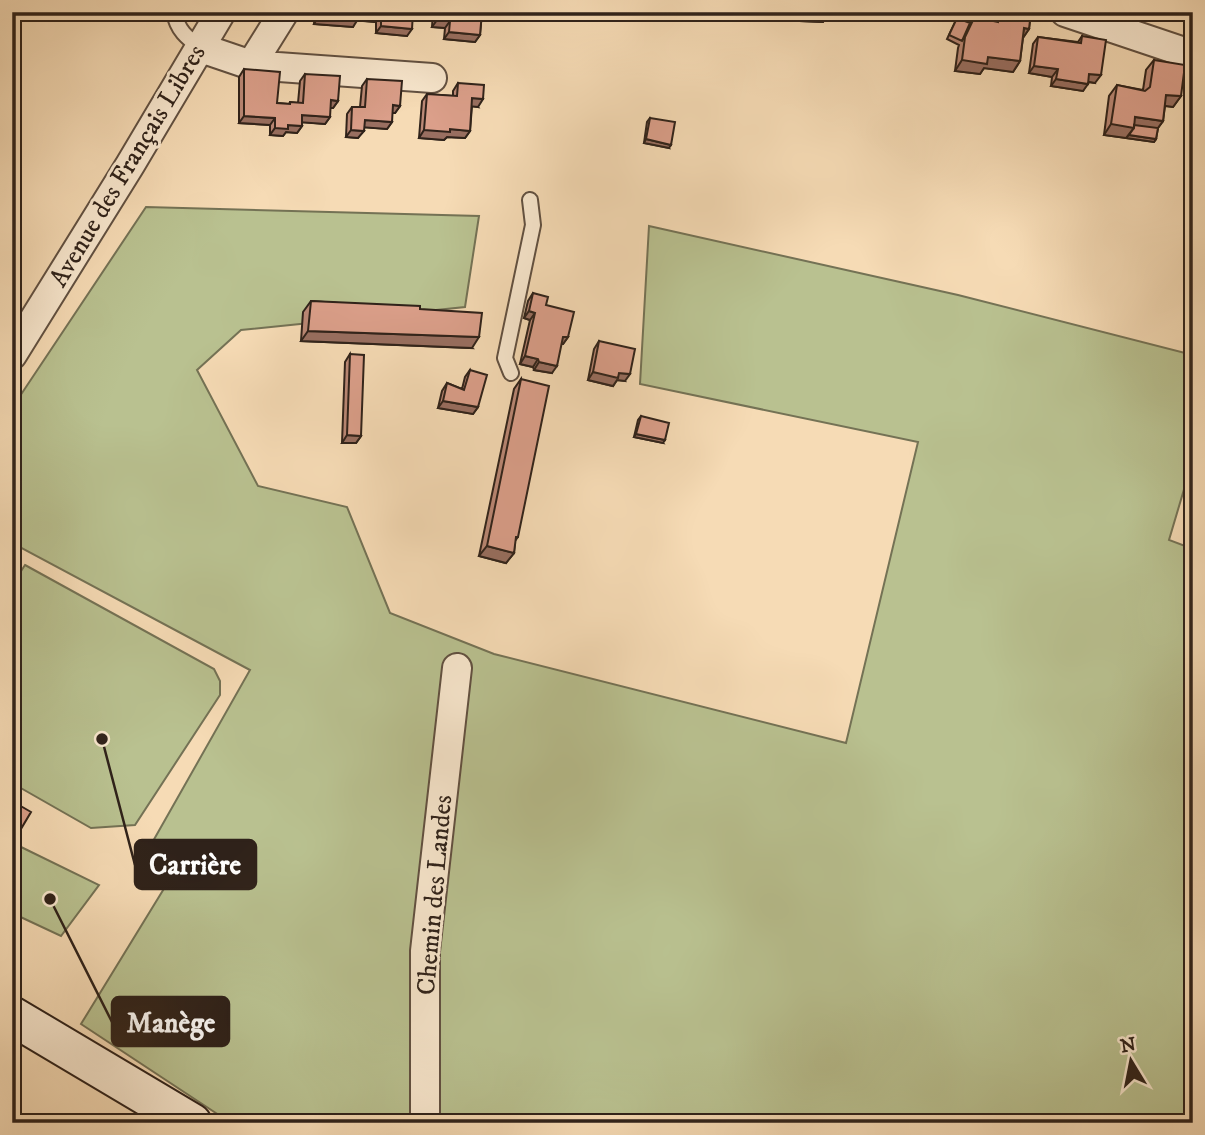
<svg xmlns="http://www.w3.org/2000/svg" width="1205" height="1135" viewBox="0 0 1205 1135" font-family="'IM FELL DW Pica',serif">
  <rect width="100%" height="100%" fill="#f6dbb5"/>
  <filter id="stains"><feTurbulence type="fractalNoise" baseFrequency=".00286" numOctaves="4"/><feColorMatrix values="0 0 0 0 .2 0 0 0 0 .09 0 0 0 0 .02 0 0 0 .5 -.17"/></filter>
  <radialGradient id="worn" r=".72"><stop offset=".6" stop-color="#630" stop-opacity="0"/><stop offset="1" stop-color="#630" stop-opacity=".3"/></radialGradient>
  <path fill="#b9c190" stroke="#747255" stroke-width="2" d="M146,207L479,216L465,307L241,330L197,370L258,486L347,507L390,613L494,654L846,743L918,442L640,384L649,226L958,295L1193,355V459L1169,540L1193,549V1123H231L81,1024L176,869L148,850L250,670L12,543V408Z
    M25,565L214,669L220,681V695L135,825L91,828L12,783V585Z
    M19,846L99,885L61,936L12,913V858Z"/>
  <g fill="none" stroke-linecap="round" stroke-linejoin="round">
    <defs>
      <path id="lane" d="M174,12C177,30 187,38 201,48
        M511,373L505,358L533,225L530,200"/>
      <path id="street" d="M1065,12L1193,55
        M201,48L251,65L432,78
        M251,65L284,12
        M12,355L130,165L221,12
        M425,1123V951L457,668"/>
      <path id="secondary" d="M12,1016L192,1123"/>
    </defs>
    <use href="#lane" stroke="#615041" stroke-width="18"/>
    <use href="#street" stroke="#615041" stroke-width="32"/>
    <use href="#secondary" stroke="#2f221a" stroke-width="42"/>
    <use href="#lane" stroke="#f9e8cf" stroke-width="14"/>
    <use href="#street" stroke="#f9e8cf" stroke-width="28"/>
    <use href="#secondary" stroke="#f9e8cf" stroke-width="38"/>
  </g>
  <path fill="#bc8977" stroke="#2f221a" stroke-width="2" d="M315,12H358L353,27L314,24Z
    M365,12H413L407,36L376,33V22L364,21Z
    M433,12H482L480,35L475,42L444,39L445,28L432,27Z
    M777,12H829L828,15L823,22L777,20Z
    M997,12H1031L1029,29L1023,38L1020,61L1013,72L984,68L980,74L955,71L958,48L959,45L947,39L957,18L970,23L975,16L992,19Z
    M1082,36L1095,83L1088,82L1083,91L1051,86L1052,77L1029,73L1033,44L1038,37L1078,42Z
    M1154,60L1181,96L1173,107L1165,106L1163,121L1158,128L1156,139L1154,142L1104,135L1109,96L1117,85L1143,90L1146,70Z
    M244,69L277,103L289,104L290,102L298,103L300,81L305,74L338,101L333,108H330V117L325,124L302,122V126L297,133L286,132L283,136L270,135V125L239,123V77Z
    M367,79L400,106L395,113H392V122L387,129L364,127L358,138L346,137L347,114L352,107H360L362,86Z
    M458,83L478,107L472,106L470,131L465,138L447,137L444,140L419,138L422,101L427,94L453,96V91Z
    M650,118L669,148L644,143L647,122Z
    M533,293L546,305L568,337L563,344H561L552,373L534,370L533,367L520,364L530,320L524,318L528,301Z
    M311,301L420,309L472,348L301,341L303,312Z
    M599,341L625,381L617,380L613,386L588,380L594,349Z
    M350,354L361,436L356,443H342L345,362Z
    M470,370L478,407L473,414L438,408L442,391L447,383L462,389L465,377Z
    M521,379L518,537L515,541L514,553L506,563L479,556L514,389Z
    M641,416L663,443L634,437L638,420Z"/>
  <path fill="#996f61" stroke="#2f221a" stroke-width="2" d="M871,12H885L882,16L869,15Z
    M782,13H805L828,15L823,22L777,20Z
    M369,14L381,15L376,22L364,21Z
    M319,16L358,19L353,27L314,24Z
    M437,20L450,21L445,28L432,27Z
    M381,26L412,29L407,36L376,33Z
    M1024,28L1029,29L1022,39Z
    M449,32L480,35L475,42L444,39Z
    M988,57L1020,61L1013,72L984,68L980,74L955,71L962,60Z
    M1034,66L1058,69L1052,77L1029,73Z
    M1089,74L1101,75L1095,83L1084,81Z
    M1056,79L1088,84L1083,91L1051,86Z
    M1166,95L1181,96L1173,107L1159,105Z
    M472,98L483,99L478,107L467,106Z
    M331,100L338,101L333,108H326Z
    M393,105L400,106L395,113H388Z
    M302,115L330,117L325,124L297,122Z
    M244,116L275,118L270,125L239,123Z
    M1135,117L1163,121L1155,132L1133,129L1126,138L1104,135L1111,124Z
    M365,120L392,122L387,129L359,127Z
    M288,125L302,126L297,133L286,132L283,136L270,135L275,128Z
    M450,129L470,131L465,138L447,137L444,140L419,138L424,130Z
    M351,130L364,131L358,138L346,137Z
    M1129,135L1156,139L1154,142L1126,138Z
    M646,139L671,145L669,148L644,143Z
    M529,311L535,313L530,320L524,318Z
    M308,331L479,337L472,348L301,341Z
    M563,337H568L563,344H558Z
    M525,356L538,359L533,367L520,364Z
    M539,362L557,366L552,373L534,370Z
    M593,372L619,373L630,374L625,381L617,380L613,386L588,380Z
    M443,401L478,407L473,414L438,408Z
    M636,434L665,440L663,443L634,437Z
    M347,435L361,436L356,443H342Z
    M487,546L514,553L506,563L479,556Z"/>
  <path fill="#db9f8a" stroke="#2f221a" stroke-width="2" d="M319,12H358V19L319,16Z
    M369,12H413L412,29L381,26V15L369,14Z
    M438,12H482L480,35L449,32L450,21L437,20Z
    M782,12H829L828,15L805,13V15Z
    M999,12H1031L1029,29L1024,28L1020,61L988,57L987,64L962,60L965,37L975,16L993,19V21L998,22Z
    M957,18L970,23L962,41L949,35Z
    M1082,36L1106,40L1101,75L1089,74L1088,84L1056,79L1058,69L1034,66L1038,37L1081,43Z
    M1154,60L1185,65L1181,96L1166,95L1163,121L1135,117L1134,128L1111,124L1117,85L1145,91L1150,87Z
    M244,69L280,72L277,103L290,104V102L303,103L305,74L340,76L338,101L331,100L330,117L302,115V126L288,125V129L275,128V118L244,116Z
    M367,79L402,81L400,106L393,105L392,122L365,120L364,131L351,130L352,107H365Z
    M458,83L484,85L483,99L472,98L470,131L450,129V132L424,130L427,94L457,96Z
    M650,118L675,122L671,145L646,139Z
    M1134,125L1158,128L1156,139L1129,135L1134,128Z
    M533,293L548,297L546,305L574,312L568,337H563L557,366L539,362L538,359L525,356L535,313L529,311Z
    M311,301L420,306V309L482,313L479,337L308,331Z
    M599,341L635,349L630,374L619,373L618,378L593,372Z
    M350,354L364,355L361,436L347,435Z
    M470,370L487,375L478,407L443,401L447,383L464,390Z
    M521,379L549,386L518,537H516L514,553L487,546Z
    M641,416L669,423L665,440L636,434Z
    M12,801L31,812L12,844Z
    M20,1115L33,1123H16Z"/>
  <g text-anchor="middle" dominant-baseline="central" stroke-width="6" stroke-linejoin="round" paint-order="stroke">
    <g font-size="26" fill="#2f221a" stroke="#f9e8cf">
      <text transform="translate(128 166) rotate(-59)">Avenue des Français Libres</text>
      <text transform="translate(435 895) rotate(-85)">Chemin des Landes</text>
    </g>
  </g>
  <path fill="none" stroke="#2f221a" stroke-width="2.5" d="M102 739L135 865M50 899L112 1022"/>
  <g fill="#2f221a" stroke="#f9e8cf" stroke-width="2.5">
    <circle cx="102" cy="739" r="7"/>
    <circle cx="50" cy="899" r="7"/>
  </g>
  <g fill="#2f221a" stroke="#2f221a" stroke-width="2.5">
    <rect x="135" y="840" width="121" height="49" rx="7"/>
    <rect x="112" y="997" width="117" height="49" rx="7"/>
  </g>
  <g font-size="28" text-anchor="middle" font-weight="bold" fill="#fff">
    <text x="195" y="874">Carrière</text>
    <text x="171" y="1032">Manège</text>
  </g>
  <rect width="1205" height="1135" fill="none" stroke="#f6dbb5" stroke-width="42"/>
  <rect x="14" y="14" width="1177" height="1107" fill="none" stroke="#2f221a" stroke-width="3.5"/>
  <rect x="21" y="21" width="1163" height="1093" fill="none" stroke="#2f221a" stroke-width="2"/>
  <g transform="translate(1131 1061) rotate(350)" stroke="#f9e8cf" stroke-width="5" paint-order="stroke">
  <path d="M0-5L12 26L0 18L-12 26Z" fill="#2f221a"/>
  <text y="-10" font-size="19" font-weight="bold" text-anchor="middle" fill="#2f221a">N</text>
  </g>
  <rect width="100%" height="100%" filter="url(#stains)"/>
  <rect width="100%" height="100%" fill="url(#worn)"/>
</svg>
